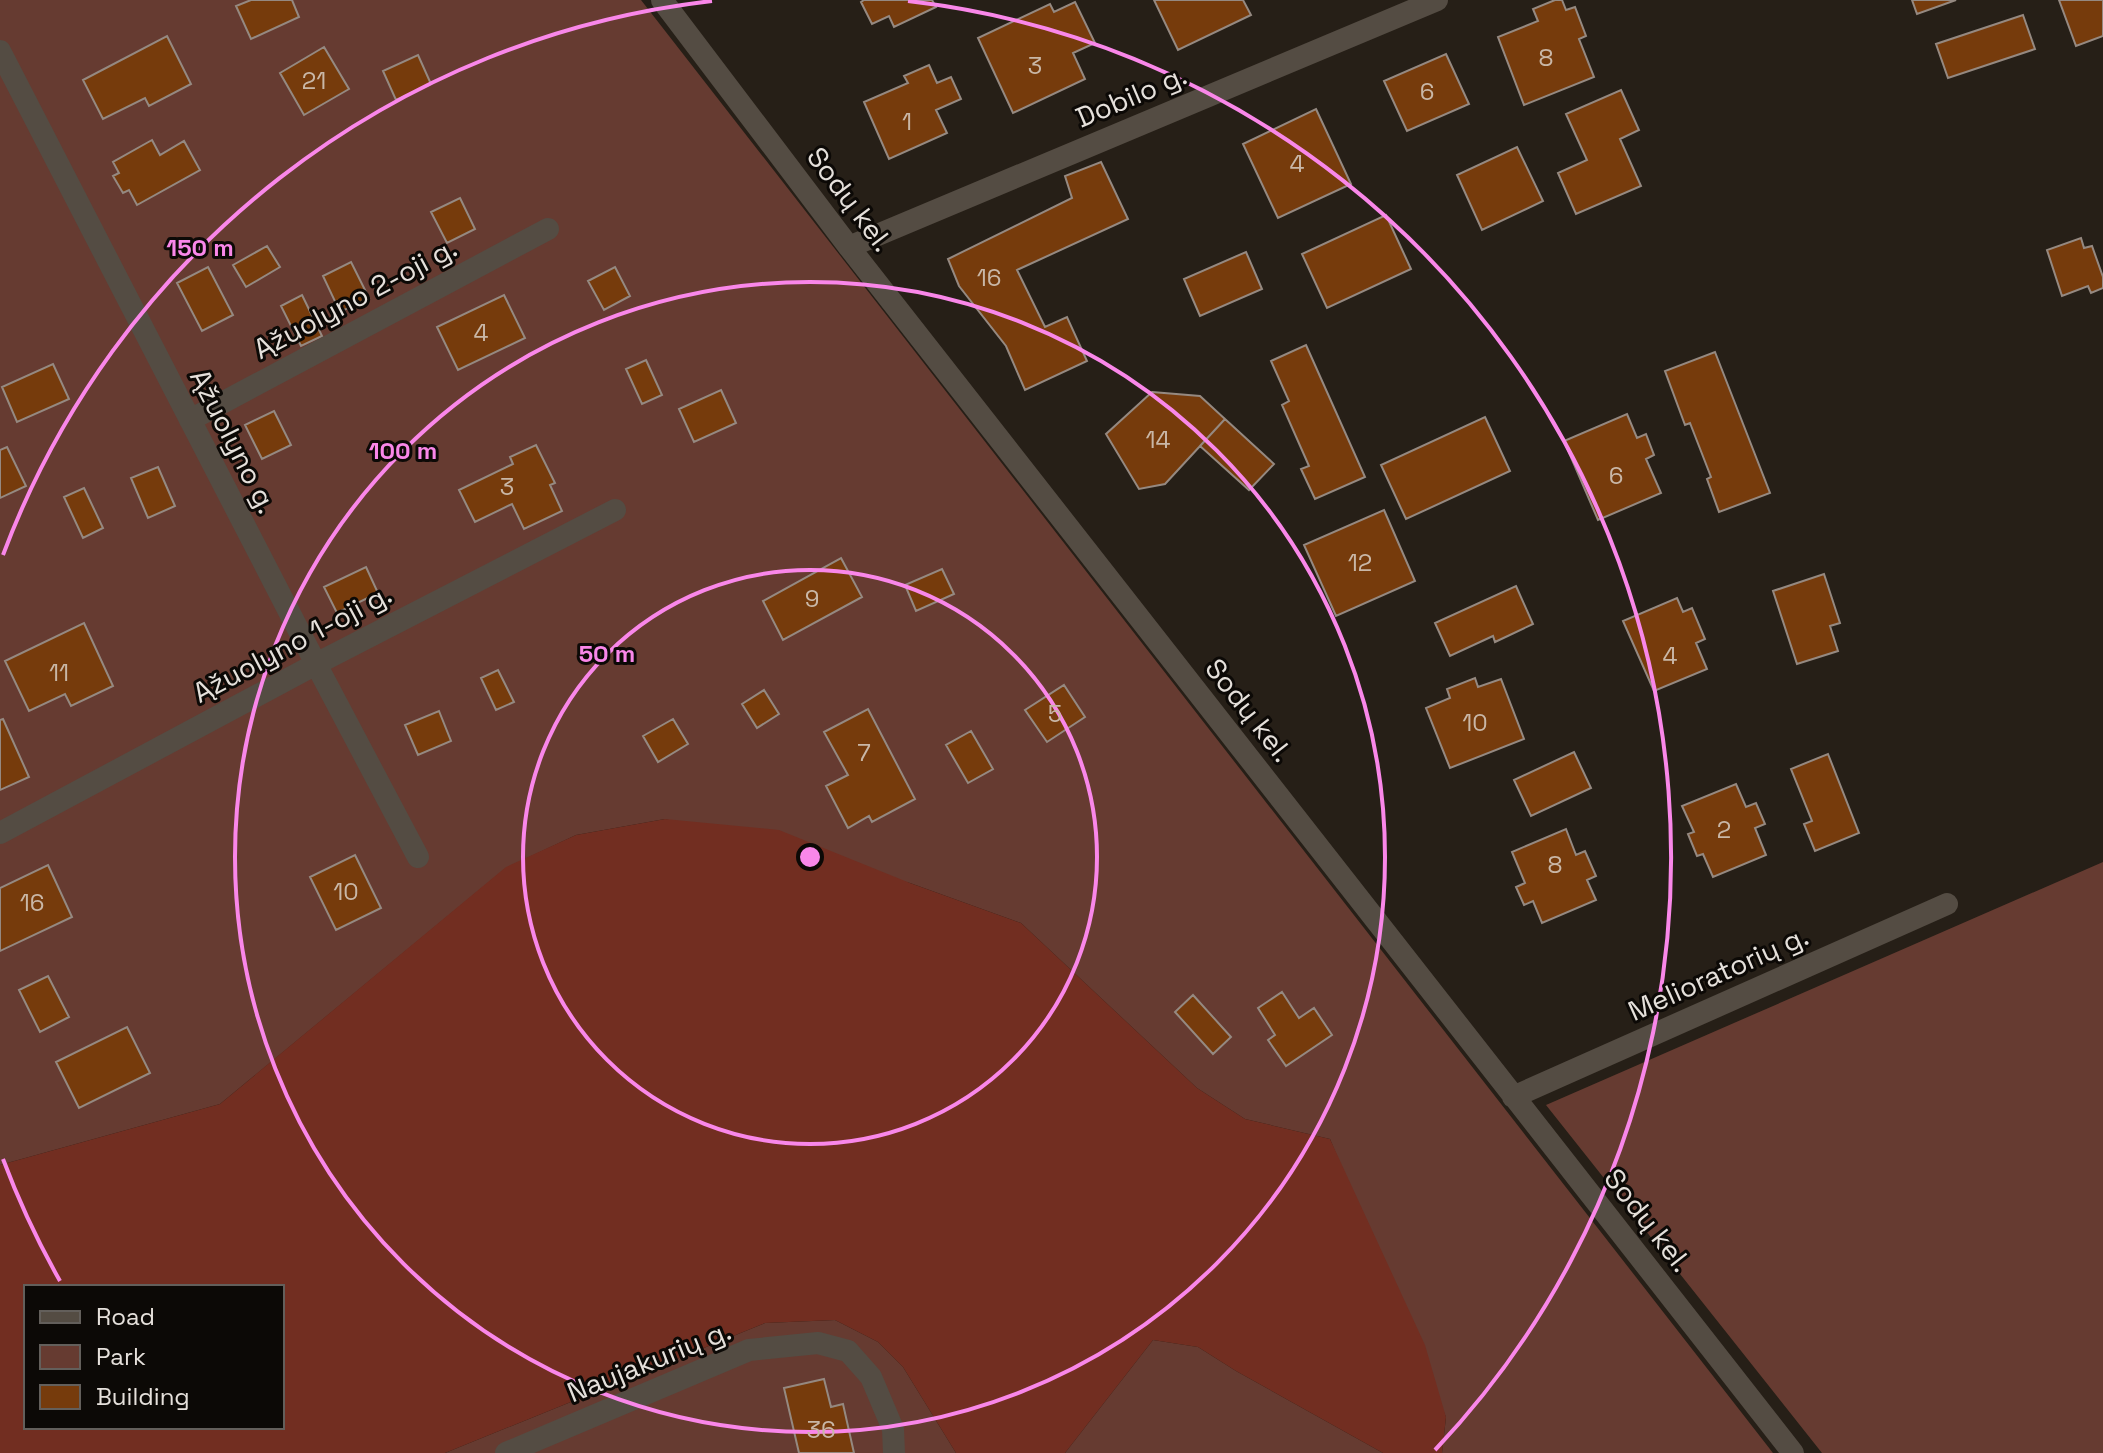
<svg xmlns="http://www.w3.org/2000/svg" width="2103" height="1453" font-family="'Space Grotesk',sans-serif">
  <rect width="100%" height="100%" fill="#261f17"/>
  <!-- green -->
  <path fill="#663b31" d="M0 0H641L1773 1453H1442L1446 1417 1330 1139 1245 1119 1197 1088 1021 923 910 883 665 819 576 835 506 868 220 1104 0 1165Z
    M2103 862V1453H1822L1546 1105Z
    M835 1320 878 1342 903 1367 956 1453H445L765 1323Z
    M1153 1340 1198 1347 1236 1371 1383 1453H1065Z"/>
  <!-- forest -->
  <path fill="#722e21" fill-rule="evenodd" d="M665 819 779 830 910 883 1021 923 1197 1088 1245 1119 1330 1139 1425 1345 1446 1417 1442 1453H1383L1236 1371 1198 1347 1153 1340 1065 1453H956L903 1367 878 1342 835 1320 765 1323 445 1453H0V1165L220 1104 506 867 576 835ZM26 1287H282V1427H26Z"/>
  <!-- building -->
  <path fill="#763b0c" stroke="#958981" stroke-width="2" d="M251 0H292L299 17 251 39 236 6Z
    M864 0H932L936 7 894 27 889 16 872 24 861 2Z
    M1154 0H1243L1251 15 1178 50Z
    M1555 0H1562L1566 10 1575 7 1586 36 1579 39 1594 77 1524 105 1498 37 1538 21 1533 9Z
    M1912 0H1956L1917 14Z
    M2059 0H2103V36L2076 46Z
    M1075 2 1095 43 1073 53 1085 79 1013 113 978 38 1050 4 1054 12Z
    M2023 15 2035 49 1948 78 1936 44Z
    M167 36 191 84 149 106 145 98 103 119 83 80Z
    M324 47 349 89 304 115 280 73Z
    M1446 54 1469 104 1407 131 1384 81Z
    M418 55 431 84 396 100 383 71Z
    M929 65 937 83 951 77 961 99 936 110 947 133 889 159 864 102 908 83 904 76Z
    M1621 90 1639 130 1620 139 1641 186 1576 214 1558 173 1587 160 1566 114Z
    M1316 109 1351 184 1278 218 1243 144Z
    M152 140 160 155 184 141 200 170 137 205 129 190 123 193 113 176 119 173 113 162Z
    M1517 147 1543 201 1482 230 1457 175Z
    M1101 162 1128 219 1017 270 1045 327 1067 317 1087 361 1025 390 1006 346 959 286 948 259 1072 198 1065 176Z
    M460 198 475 229 447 243 431 212Z
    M1386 215 1411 269 1327 308 1302 254Z
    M2081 238 2084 248 2092 246 2103 277V288L2091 293 2088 286 2062 296 2047 250Z
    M267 246 280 267 246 287 233 265Z
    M1246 252 1262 289 1200 316 1184 279Z
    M351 262 369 298 340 312 323 276Z
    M208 267 233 315 202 331 177 283Z
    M615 267 630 296 604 310 588 281Z
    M302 295 322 336 301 346 281 306Z
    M504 295 525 338 458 370 437 327Z
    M1306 345 1365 477 1315 499 1301 469 1309 466 1282 405 1289 401 1271 361Z
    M1715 352 1770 493 1719 512 1707 479 1711 477 1690 423 1685 425 1665 371Z
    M646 360 662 395 642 404 626 369Z
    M53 364 69 399 17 422 2 387Z
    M721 390 736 423 694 442 679 409Z
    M1152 392 1200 396 1225 419 1165 484 1139 489 1106 434Z
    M274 411 291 445 262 459 245 425Z
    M1627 414 1637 438 1646 434 1654 455 1646 459 1661 493 1598 520 1564 441Z
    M1485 417 1510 471 1406 519 1381 465Z
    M1225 419 1274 464 1249 490 1200 446Z
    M536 445 555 483 550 485 562 511 524 529 512 504 475 522 459 490 513 464 510 457Z
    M7 447 26 486 0 498V450Z
    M158 467 175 506 148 518 131 478Z
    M84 488 103 528 83 538 64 497Z
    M1384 510 1415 581 1336 616 1304 545Z
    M841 558 862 597 783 640 763 601Z
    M366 567 378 593 337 613 324 587Z
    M942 569 954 594 916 611 905 585Z
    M1824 574 1840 623 1830 626 1838 651 1797 664 1773 591Z
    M1516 586 1533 624 1495 642 1493 636 1450 656 1435 623Z
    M1677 598 1683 612 1692 608 1705 639 1696 643 1707 669 1654 691 1623 621Z
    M84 623 113 686 71 706 65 694 29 711 5 661Z
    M498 670 514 702 496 710 481 678Z
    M1475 678 1478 687 1501 679 1524 739 1450 768 1426 708 1450 698 1447 689Z
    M1064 685 1085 717 1047 742 1025 710Z
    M764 690 779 714 757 728 742 704Z
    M868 709 915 799 872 822 869 816 848 828 826 786 848 775 824 732Z
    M439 711 451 741 418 755 405 725Z
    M3 719 29 777 0 790V720Z
    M673 719 688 744 658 762 643 736Z
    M971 731 993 769 968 783 946 745Z
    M1574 752 1591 788 1531 816 1514 780Z
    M1828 754 1859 833 1815 851 1804 824 1812 821 1791 769Z
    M1736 784 1746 807 1756 803 1765 824 1755 828 1766 855 1713 877 1703 854 1697 856 1688 834 1694 832 1682 806Z
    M1566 829 1576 855 1585 851 1596 876 1587 880 1596 900 1542 923 1533 901 1524 905 1516 887 1525 883 1512 852Z
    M355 855 381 908 336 930 310 877Z
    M48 865 72 917 0 951V888Z
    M48 976 69 1017 40 1032 19 990Z
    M1282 992 1299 1018 1314 1008 1332 1035 1286 1066 1268 1040 1275 1035 1258 1008Z
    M1193 995 1231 1037 1213 1054 1175 1012Z
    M127 1027 150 1073 79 1108 56 1062Z
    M824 1379 831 1407 843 1404 854 1453H799L784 1388Z"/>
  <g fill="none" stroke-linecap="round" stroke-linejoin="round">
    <!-- minor -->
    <path stroke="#544c43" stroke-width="22" d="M662 0 849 247 1793 1453
      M0 51 316 664 418 857
      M849 247 1437 0
      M190 420 548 229
      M0 833 316 664 615 510
      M1513 1097 1947 904
      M506 1453 749 1350 818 1343 848 1351 871 1377 893 1429 894 1453"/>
  </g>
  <!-- distance rings -->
  <g fill="none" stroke="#f987e9" stroke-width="4">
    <circle cx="810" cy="857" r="287"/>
    <circle cx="810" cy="857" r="575"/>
    <path d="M60 1281A862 862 0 0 1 3 1159M3 555A862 862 0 0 1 712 1M908 1A862 862 0 0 1 1435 1450"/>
  </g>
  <g text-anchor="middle" stroke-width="6" stroke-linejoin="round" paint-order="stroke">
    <!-- number labels -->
    <g font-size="24" fill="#c9b7a7">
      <text x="1546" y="66">8</text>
      <text x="1035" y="74">3</text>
      <text x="314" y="89">21</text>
      <text x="1427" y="100">6</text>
      <text x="907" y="130">1</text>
      <text x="1297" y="172">4</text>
      <text x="989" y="286">16</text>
      <text x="481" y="341">4</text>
      <text x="1158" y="448">14</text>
      <text x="1616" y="484">6</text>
      <text x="507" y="495">3</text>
      <text x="1360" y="571">12</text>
      <text x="812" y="607">9</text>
      <text x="1670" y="664">4</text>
      <text x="59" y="681">11</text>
      <text x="1055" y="722">5</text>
      <text x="1475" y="731">10</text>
      <text x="864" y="761">7</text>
      <text x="1724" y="838">2</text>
      <text x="1555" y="873">8</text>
      <text x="346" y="900">10</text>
      <text x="32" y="911">16</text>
      <text x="821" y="1438">36</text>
    </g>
    <!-- street labels -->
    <g font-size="28" fill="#e5e0db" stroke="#0c0906">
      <text transform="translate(1131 96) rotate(-23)" y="10">Dobilo g.</text>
      <text transform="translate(850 199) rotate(53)" y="10">Sodų kel.</text>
      <text transform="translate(355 298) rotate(-28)" y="10">Ąžuolyno 2-oji g.</text>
      <text transform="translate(234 441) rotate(63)" y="10">Ąžuolyno g.</text>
      <text transform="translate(292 643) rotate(-28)" y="10">Ąžuolyno 1-oji g.</text>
      <text transform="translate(1249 710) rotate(52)" y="10">Sodų kel.</text>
      <text transform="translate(1718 973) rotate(-24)" y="10">Melioratorių g.</text>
      <text transform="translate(1648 1220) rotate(52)" y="10">Sodų kel.</text>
      <text transform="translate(649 1361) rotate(-22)" y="10">Naujakurių g.</text>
    </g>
  </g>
  <circle cx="810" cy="857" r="12" fill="#f987e9" stroke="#0c0906" stroke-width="4"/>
  <g font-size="24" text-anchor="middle" font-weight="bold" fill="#f987e9" stroke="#0c0906" stroke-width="6" stroke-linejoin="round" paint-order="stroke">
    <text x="200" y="256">150 m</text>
    <text x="403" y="459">100 m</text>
    <text x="607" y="662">50 m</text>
  </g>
  <!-- legend -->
  <rect x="24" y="1285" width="260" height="144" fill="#0c0906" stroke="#635f5b" stroke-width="2"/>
  <rect x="40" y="1311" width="40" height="12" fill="#544c43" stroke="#635f5b" stroke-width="2"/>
  <text x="96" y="1325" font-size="24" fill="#e5e0db">Road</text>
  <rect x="40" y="1345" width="40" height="24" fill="#663b31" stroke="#635f5b" stroke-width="2"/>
  <text x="96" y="1365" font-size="24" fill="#e5e0db">Park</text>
  <rect x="40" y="1385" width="40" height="24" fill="#763b0c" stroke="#635f5b" stroke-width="2"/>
  <text x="96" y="1405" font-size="24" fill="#e5e0db">Building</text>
</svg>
